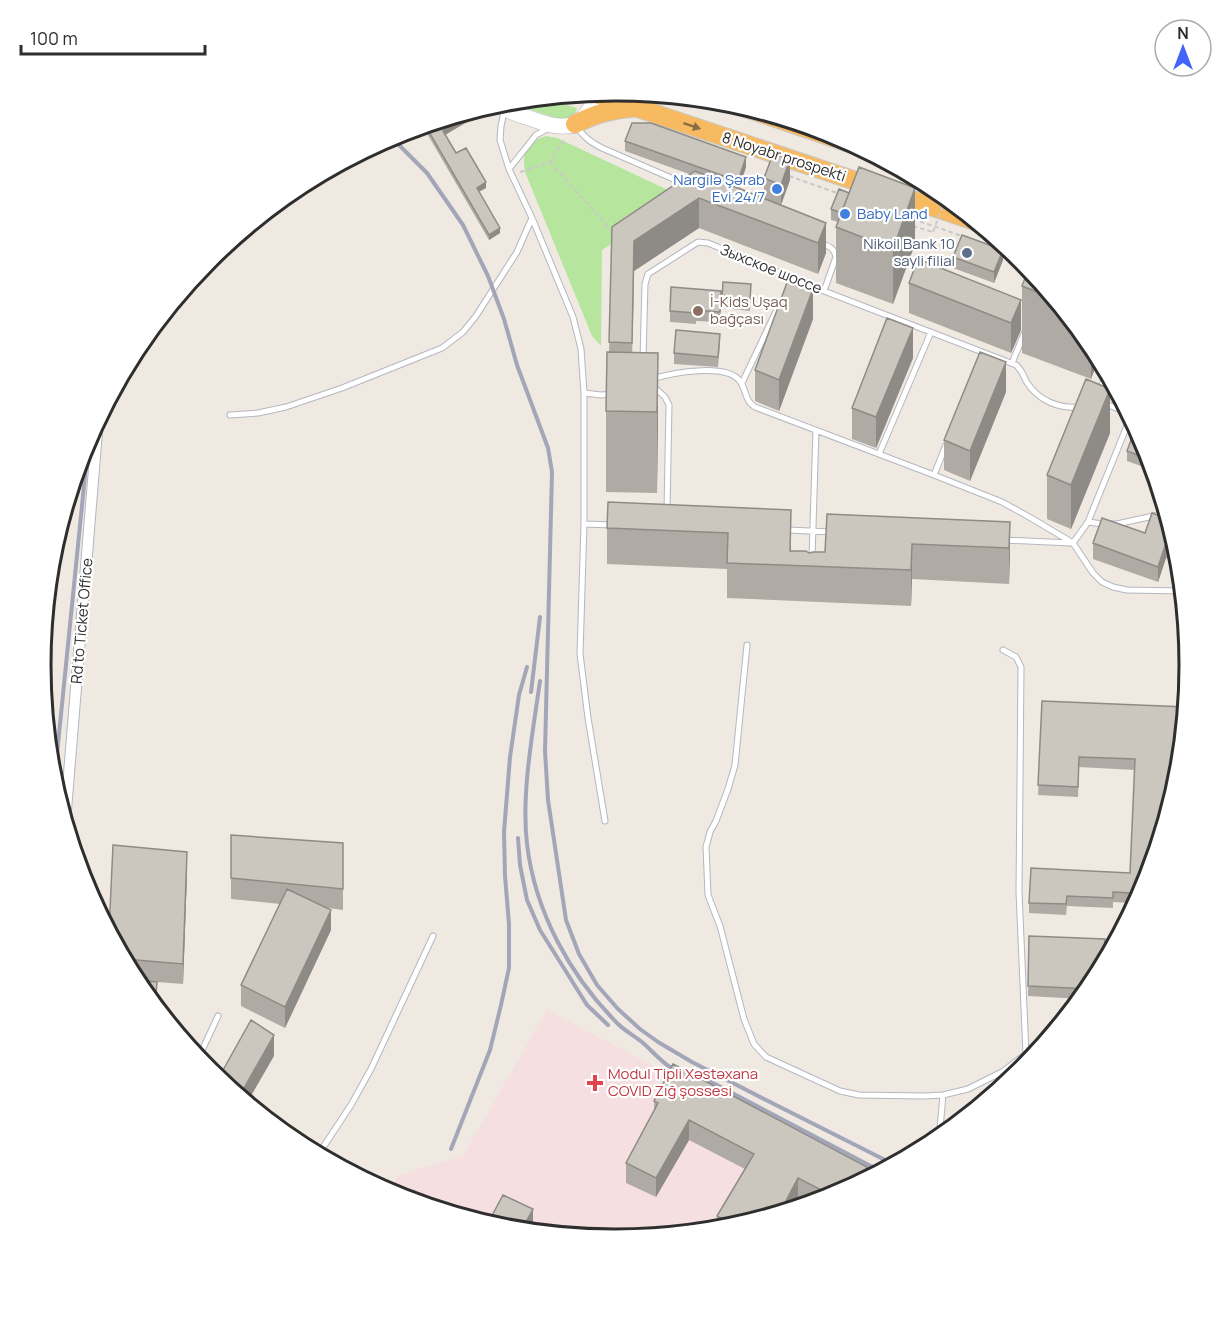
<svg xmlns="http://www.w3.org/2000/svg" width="1231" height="1331" font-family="Manrope,sans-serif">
  <rect width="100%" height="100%" fill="#efe9e1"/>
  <!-- medical -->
  <path fill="#f5dfe0" d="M547 1010 868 1179 835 1197 727 1230 615 1240 503 1229 395 1197 388 1193 399 1175 463 1156Z"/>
  <!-- green -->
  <path fill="#b6e59e" d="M543 98 577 108 573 119 565 121 514 104 510 101Z
    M546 136 557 138 683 197 602 250 601 346 592 336 525 172C522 153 526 142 546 136Z"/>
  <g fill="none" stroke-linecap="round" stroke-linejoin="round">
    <defs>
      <path id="service" d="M504 112 501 126 500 140 509 169 532 218 573 317 581 349 584 393 601 395 613 394
        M578 128C584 138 592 143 602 148L685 184
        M509 169 536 135 549 128
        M820 243C828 246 834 247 836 257L824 291
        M643 358 645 284 648 274 698 242 708 243 824 291 1016 365C1022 370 1023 375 1026 381 1038 401 1059 409 1081 407
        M1012 363 1024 334
        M652 379C672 373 724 363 739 380 747 389 744 401 755 407L934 475 1002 502 1031 518 1073 543 1093 573 1102 582 1113 587 1127 590 1183 591
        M742 383 781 301
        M654 387 665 397 669 405 667 510
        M1100 390 1107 372
        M584 393V524L613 525
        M1103 403 1129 413
        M230 415 258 413 286 407 342 388 442 348 463 332 476 316 517 252 532 218
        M879 454 931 332
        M934 475 946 445
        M1088 522 1102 524H1117L1167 513
        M584 524 580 654 588 718 605 821
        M787 530 832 532
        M1003 540 1071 543
        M1073 543 1088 522 1131 416
        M812 558 816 431
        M747 645 735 765 728 789 716 821 710 832 706 847 708 895 720 926 744 1019 754 1044 766 1057 840 1091 859 1095 924 1096 943 1095 968 1089 1002 1072 1026 1054 1043 1047
        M1003 650 1016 657 1021 667 1019 892 1026 1054
        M198 1059 218 1016
        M939 1140 943 1095
        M318 1155 351 1105 371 1069 433 936"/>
      <path id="minor" d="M65 822 98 420"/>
      <path id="secondary" d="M498 103C507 112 520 115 532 119 567 132 583 130 598 92"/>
      <path id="trunk" d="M593 93 975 221
        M725 101 858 146
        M575 124C595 114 609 110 632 108"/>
    </defs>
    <!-- service casing -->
    <use href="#service" stroke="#b4b7c1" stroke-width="7"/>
    <!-- minor casing -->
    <use href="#minor" stroke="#b4b7c1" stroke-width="12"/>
    <!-- secondary casing -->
    <use href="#secondary" stroke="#b4b7c1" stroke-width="16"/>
    <!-- trunk casing -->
    <use href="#trunk" stroke="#c9c9c9" stroke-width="20"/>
    <!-- path -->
    <path stroke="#c9c9c9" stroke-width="2" stroke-dasharray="4.5 3" stroke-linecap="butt" d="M550 162 612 231
      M520 172 550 162 564 140
      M789 176 840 194
      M913 219 962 236
      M913 226 933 232
      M1001 251 1023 261"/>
    <!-- service -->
    <use href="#service" stroke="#fff" stroke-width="5"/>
    <!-- minor -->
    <use href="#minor" stroke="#fff" stroke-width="10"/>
    <!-- secondary -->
    <use href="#secondary" stroke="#fff" stroke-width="15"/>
    <!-- trunk -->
    <use href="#trunk" stroke="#f8ba60" stroke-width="18"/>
    <!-- rail -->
    <path stroke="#a3a6b8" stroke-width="4" d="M391 137 427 173 463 225 488 276 504 319 517 365 548 448 552 472 545 751 548 800 566 920 579 954 597 985 618 1009 640 1029 658 1042 692 1062 770 1102 895 1165
      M540 681C533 731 521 794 527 844 535 912 570 976 618 1024 625 1031 635 1036 643 1043 651 1050 658 1058 667 1065 673 1069 679 1073 686 1077
      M531 692 540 617
      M54 784 89 436
      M518 838 520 865 527 900 540 930 587 1005 608 1025
      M698 1075 882 1172
      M451 1149 490 1050 501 1005 509 968V924L505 876 504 832 510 757 519 695 527 667
      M853 1166 873 1176"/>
    <!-- path-bridge -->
    <path stroke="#c9c9c9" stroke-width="2" stroke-dasharray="4.5 3" stroke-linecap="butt" d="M933 232 946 197"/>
  </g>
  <!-- wall -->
  <path fill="#afaba4" d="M465 113 467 122 445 135 456 153 486 188 479 191 500 233 489 240 425 130V125Z
    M625 141 746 167 739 188 764 198V178L790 180 781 205 826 223V253L818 274 699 228 634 271 632 352 658 353 657 493 606 492V411L609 352 612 227 689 174 625 151Z
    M831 209 915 244 893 304 836 283V227L838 222 831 220Z
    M953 257 1003 260 994 283 953 268Z
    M1029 268 1094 346 1099 357 1091 379 1022 353V286Z
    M909 283 1021 300V330L1011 353 909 313Z
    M751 294 750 311 722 308V298Z
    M721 301 720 322 696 321V324L670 322V311Z
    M813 319 779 411 755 401V370Z
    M720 344 718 367 674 364V353Z
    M913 358 876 448 852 439V408Z
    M1106 369 1121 397 1110 393V433L1071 529 1047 519V475L1106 387Z
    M1006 392 970 481 944 470V440Z
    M1147 446 1155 471 1127 461V451Z
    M791 510V551L809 553 825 552 1010 522 1009 584 912 579 911 606 727 598V569L607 564V528Z
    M1169 519 1180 554V563L1166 558 1158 582 1093 559V543L1145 533Z
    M1042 701 1186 707 1132 903 1113 902V908L1067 906 1066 915 1029 913V903L1130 873 1135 770 1079 767 1078 797 1038 795Z
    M231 835 343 843V910L328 908 331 930 285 1028 241 1006V985L280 904 231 899Z
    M187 873 183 984 157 982V1008L137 985 109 932Z
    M1029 936 1104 954 1093 985 1082 999 1028 996Z
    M654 1101 867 1180 835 1197 811 1204 798 1198 792 1210 727 1230H717V1216L745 1169 689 1140 656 1197 626 1183V1163L654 1111Z"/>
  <!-- shaded-wall -->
  <path fill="#8e8b86" d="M467 117V122L443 136V131Z
    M746 157V167L738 192V181Z
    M790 159V180L781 205V185Z
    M486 182V188L477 193V188Z
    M915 188V244L893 304V249Z
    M699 198V228L634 271 632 373 634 241Z
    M826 223V253L818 274V243Z
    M500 228V233L489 240V235Z
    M1003 250V260L994 283V272Z
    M813 289V319L779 411V380Z
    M1021 300V330L1011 353V323Z
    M913 328V358L876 448V417Z
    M1091 343 1099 357 1091 379Z
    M658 353V433L657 493V412Z
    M1006 362V392L970 481V451Z
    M1110 389V433L1071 529V485Z
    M791 510V565L790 551Z
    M1010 522V558L1009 584V548Z
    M1166 543V558L1158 582V567Z
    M912 544V579L911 606V570Z
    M187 852V873L183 984V964Z
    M331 910V930L285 1028V1007Z
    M157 982V1008L155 1007Z
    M274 1035V1056L247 1103 239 1097Z
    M689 1120V1140L656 1197V1178Z
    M867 1167V1180L856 1186Z
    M798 1178V1198L792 1210 779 1214Z
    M533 1209V1230L532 1232 521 1231Z"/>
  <!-- building -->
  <path fill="#cbc7bf" stroke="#8e8b86" stroke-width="1.5" d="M465 113 467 117 443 131 456 153 466 148 486 182 477 188 500 228 489 235 425 125Z
    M632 123H651L746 157 738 181 625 141Z
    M773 154 790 159 781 185 764 178Z
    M859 167 915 188 893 249 836 227Z
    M695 171 826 223 818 243 699 198 634 241 632 343 609 342 612 227Z
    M839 189 849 193 841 213 831 209Z
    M962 235 1003 250 994 272 953 257Z
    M918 259 1021 300 1011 323 909 283Z
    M1029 268 1055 299 1022 286Z
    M788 280 813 289 779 380 755 370Z
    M723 282 751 284 750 300 722 298Z
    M671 287 721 291 720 312 696 310V313L670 311Z
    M887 318 913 328 876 417 852 408Z
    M676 330 720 334 718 357 674 353Z
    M607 352 658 353 657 412 606 411Z
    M980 352 1006 362 970 451 944 440Z
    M1086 379 1110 389 1071 485 1047 475Z
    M1136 426 1147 446 1151 460 1127 451Z
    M608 502 791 510 790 551H806L809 553 813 552H825L827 514 1010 522 1009 548 912 544 911 570 727 563 728 533 607 528Z
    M1152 513 1169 519 1177 547 1166 543 1158 567 1093 543 1102 518 1145 533Z
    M1042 701 1186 707 1179 778 1147 886 1131 915 1132 893 1113 892V898L1067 896 1066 904 1029 903 1031 868 1130 873 1135 759 1079 757 1078 787 1038 785Z
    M231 835 343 843V889L231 878Z
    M113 845 187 852 183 964 124 959 109 932Z
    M287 889 331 910 285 1007 241 985Z
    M1029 936 1105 939 1104 954H1110L1093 985 1091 989 1028 986Z
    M135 980 157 982 155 1007 137 985Z
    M251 1020 274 1035 239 1097 218 1079Z
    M673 1064 867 1167 856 1186 835 1197 798 1178 779 1214 737 1226 717 1216 754 1154 689 1120 656 1178 626 1163 658 1103 654 1101Z
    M503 1195 533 1209 521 1231 503 1229 487 1225Z"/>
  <!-- one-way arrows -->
  <defs><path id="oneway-solid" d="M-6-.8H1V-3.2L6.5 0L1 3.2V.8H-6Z" transform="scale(1.5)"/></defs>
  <use fill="#896d44" href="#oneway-solid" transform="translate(692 126) rotate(18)"/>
  <!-- markers -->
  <g fill="#3f7fe0" stroke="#fff" stroke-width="2">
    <circle cx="777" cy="189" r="6"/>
    <circle cx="845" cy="214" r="6"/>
  </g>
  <circle fill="#5c6f8a" stroke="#fff" stroke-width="2" cx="967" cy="253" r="6"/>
  <circle fill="#8d6e63" stroke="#fff" stroke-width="2" cx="698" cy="311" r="6"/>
  <path fill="#e0444e" stroke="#fff" stroke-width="2" d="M592 1074h6v6h6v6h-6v6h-6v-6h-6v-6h6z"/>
  <g text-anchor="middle" stroke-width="4.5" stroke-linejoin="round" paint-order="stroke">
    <!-- street labels -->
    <g font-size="15" fill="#2e2e2e" stroke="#fff">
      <text transform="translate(784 157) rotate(18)" y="5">8 Noyabr prospekti</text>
      <text transform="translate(771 269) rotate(22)" y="5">Зыхское шоссе</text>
      <text transform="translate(82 621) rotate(-85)" y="5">Rd to Ticket Office</text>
    </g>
    <!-- shop labels -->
    <g font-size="15" fill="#366cbe" stroke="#fff" text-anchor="end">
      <text x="765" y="185">Nargilə Şərab<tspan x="765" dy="17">Evi 24/7</tspan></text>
      <text x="857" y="219" text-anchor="start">Baby Land</text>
    </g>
    <!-- service labels -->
    <g font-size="15" fill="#4e5e75" stroke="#fff" text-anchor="end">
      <text x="955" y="249">Nikoil Bank 10<tspan x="955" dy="17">sayli filial</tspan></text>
    </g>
    <!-- education labels -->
    <g font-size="15" fill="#785e54" stroke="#fff" text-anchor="start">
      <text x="710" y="307">İ-Kids Uşaq<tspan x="710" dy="17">bağçası</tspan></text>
    </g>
    <!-- health labels -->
    <g font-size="15" fill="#be3a42" stroke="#fff" text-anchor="start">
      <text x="608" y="1079">Modul Tipli Xəstəxana<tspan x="608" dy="17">COVID Zığ şossesi</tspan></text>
    </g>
  </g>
  <!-- crop -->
  <path d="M0 0H1231V1331H0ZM51 665a564 564 0 1 1 1128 0a564 564 0 1 1-1128 0Z" fill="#fff" fill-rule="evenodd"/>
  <path fill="none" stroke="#2e2e2e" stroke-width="3" d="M51 665a564 564 0 1 1 1128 0a564 564 0 1 1-1128 0Z"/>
  <!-- north arrow -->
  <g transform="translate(1183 48)"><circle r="28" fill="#ffffff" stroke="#ababab" stroke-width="1.5"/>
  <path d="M0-4.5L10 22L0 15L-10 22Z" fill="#4264fb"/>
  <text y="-9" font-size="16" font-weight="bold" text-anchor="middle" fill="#2e2e2e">N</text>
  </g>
  <!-- scale -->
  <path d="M21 45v9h184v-9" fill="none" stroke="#2e2e2e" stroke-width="3"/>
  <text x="30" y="45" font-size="18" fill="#2e2e2e" stroke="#ffffff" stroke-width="4.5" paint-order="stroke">100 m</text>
</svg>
